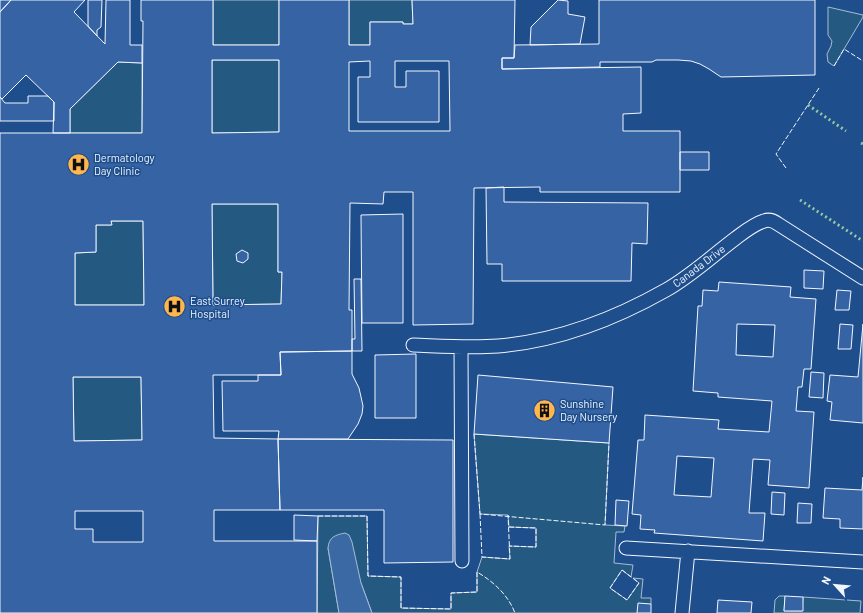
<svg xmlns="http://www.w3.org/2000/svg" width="863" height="613" font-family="Barlow,sans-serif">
  <rect width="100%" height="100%" fill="#1f4e8c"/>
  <!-- green -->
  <path fill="#245a82" stroke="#a8bbd7" d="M213 0H279V45H213Z
    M349 0H412L413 24H403V22H370V45H349Z
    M828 7 863 15V17L834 66 828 62 827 54 831 46 832 41 828 35Z
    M212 60H279V132L212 133Z
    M118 62 142 63V133H70V109Z
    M212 204H278V272H282L281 304 213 305Z
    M111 221H143L144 305H75V253L96 252V225H111Z
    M73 377H141L142 440 74 441Z
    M474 434 609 443 605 525 625 526 624 532H616L614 563 633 565 631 577 622 570 610 588 627 600 639 583 633 578 643 579 641 598H651V604L643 613H372L361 583 328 548 339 613H317L318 516H367L368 576 401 577V608L451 609V593L477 592V572L482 557 510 559 509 546 536 547V528L509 527 508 515 480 514Z
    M779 596H785L784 611H802L803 597 861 601 860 613H774L775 600Z"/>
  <!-- water -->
  <path fill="#3b69a3" stroke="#a8bbd7" d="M345 533 349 535 352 542 361 583 372 613H339L328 548C329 537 335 535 345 533Z"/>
  <!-- building -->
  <path fill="#3563a3" stroke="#f2f6ff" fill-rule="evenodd" d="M0 0H11L0 12Z
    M11 0H85L74 12 105 44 106 0H130V45H142V63L118 62 70 109V133H53L54 102 26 75 2 99 0 97V12Z
    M88 0H102L101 27 97 30V36L88 26Z
    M141 0H213V45H279V0H349V45H370V22H403V24H413L412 0H515L514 58H502V69L641 67V113L623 114V131H680V192H540V187L474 188 473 324 413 325V192H384L383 204 350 203 349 310H352V351L280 352 281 375H213L214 438 278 439 280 510H214V541H317V613H0V133H142L143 21H141ZM212 60H279V132L212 133ZM370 61V77H358V122H439V71H406V87H395V61H449L450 131H349V62ZM212 204H278V272H282L281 304 213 305ZM111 221H143L144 305H75V253L96 252V225H112ZM73 377H141L142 440 74 441ZM75 511H143V542H93V529H75Z
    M558 0 568 1V14L585 17 580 44 530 45 531 27Z
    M599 0H815V75L721 77 709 69 700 64 691 61 678 60H656L652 62H600V67L502 69V58H514L515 45 599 44Z
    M28 96H48L54 102V121H0V97L5 103H28Z
    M680 152H709V170H680Z
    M504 187V202L648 203 647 244 632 243 631 281H502V264H487L486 188Z
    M403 214V323H362L361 215Z
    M242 250 248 253V259L243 263 237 261 236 254Z
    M804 270 824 271 823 289 804 288Z
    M354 279H361L362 351H352V339H355Z
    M719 282 791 287 790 297 816 299 811 369H804L802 387H798L796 411 814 412 809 488 768 485 770 460 753 459 749 513H765L763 541 654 533 655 530 640 529 641 515 632 514 638 440H644L645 415 719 420 718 429 769 432 772 401 718 397V393L693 391 698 306H702L703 290 718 291ZM737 324 775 325 773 357 736 355ZM677 456 714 458 711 497 674 495Z
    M837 290 851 291 849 310H835Z
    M840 324 853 325 851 349H838Z
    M863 324V423L830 420 832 402 827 401 830 375 858 377Z
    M352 351V374L359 388 363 406 362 414 358 424 348 439H278L279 431H223L222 381H258V375H281L280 352Z
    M416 354V418H375V355Z
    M811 372 824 373 823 398 809 397Z
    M478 375 613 387 609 443 474 434Z
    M278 439 453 440V562L384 563V510H280Z
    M863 477V529L840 528V519L823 518 825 488 862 490Z
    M772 492 785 493 784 515 771 514Z
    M616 500 629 501 627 526 615 525Z
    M798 503 812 504 811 523H797Z
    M294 515 318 516 317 541 294 540Z
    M785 596 803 597V611H784Z
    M718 600 752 602 751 613H717Z
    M638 603 651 604V613H637Z"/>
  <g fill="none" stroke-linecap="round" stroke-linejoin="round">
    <defs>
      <path id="lane" d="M413 345C441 346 470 348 498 346 558 341 613 320 666 290 691 276 712 256 736 238 744 232 754 224 764 221 769 219 774 221 778 224L863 278
        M461 347 462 561
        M626 548 863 562
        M682 613 688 551"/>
    </defs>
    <!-- lane casing -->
    <use href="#lane" stroke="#f2f6ff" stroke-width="15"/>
    <!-- lane -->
    <use href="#lane" stroke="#1f4e8c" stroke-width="13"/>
    <!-- hedge -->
    <path stroke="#97c8a6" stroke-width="3" stroke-dasharray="2 3" stroke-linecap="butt" d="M808 105 846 131
      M861 143 863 144
      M800 200 863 241"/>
    <!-- fence -->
    <path stroke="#f2f6ff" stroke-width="1" stroke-dasharray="5 2" stroke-linecap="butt" d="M834 66 844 49 863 61
      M786 168 776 154 819 88
      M474 434 480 514 605 525 609 443
      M480 514 482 557 510 559 508 515
      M318 516H367L368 576 401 577V608L451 609V593L477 592V572C494 582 508 595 515 613
      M509 527 536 528V547L509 546
      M622 570 639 583 627 600 610 588Z"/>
  </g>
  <!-- icons -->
  <defs>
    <symbol id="hospital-disc" viewBox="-11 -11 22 22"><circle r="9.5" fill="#ffb74d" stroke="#1f4e8c"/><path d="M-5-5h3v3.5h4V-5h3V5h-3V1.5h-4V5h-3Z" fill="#111"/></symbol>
    <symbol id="building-disc" viewBox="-11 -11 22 22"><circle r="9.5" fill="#ffb74d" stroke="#1f4e8c"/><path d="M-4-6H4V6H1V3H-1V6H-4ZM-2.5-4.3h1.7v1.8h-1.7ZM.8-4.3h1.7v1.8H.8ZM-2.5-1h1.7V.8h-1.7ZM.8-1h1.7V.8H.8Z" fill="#111"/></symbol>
  </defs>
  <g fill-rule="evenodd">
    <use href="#hospital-disc" x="66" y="152" width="25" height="25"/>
    <use href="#hospital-disc" x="162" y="294" width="25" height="25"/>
    <use href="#building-disc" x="532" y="398" width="25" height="25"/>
  </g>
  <g text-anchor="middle" stroke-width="3" stroke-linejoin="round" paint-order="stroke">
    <!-- poi labels -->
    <g font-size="11" fill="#f2f6ff" stroke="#1f4e8c" text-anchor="start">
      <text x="94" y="162">Dermatology<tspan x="94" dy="13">Day Clinic</tspan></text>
      <text x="190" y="305">East Surrey<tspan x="190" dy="13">Hospital</tspan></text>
      <text x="560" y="408">Sunshine<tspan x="560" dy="13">Day Nursery</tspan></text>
    </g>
    <!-- street labels -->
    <g font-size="11" fill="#f2f6ff" stroke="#1f4e8c">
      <text transform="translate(699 266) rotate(-37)" y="4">Canada Drive</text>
    </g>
  </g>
  <!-- north arrow -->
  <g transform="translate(835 585) rotate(297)" stroke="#1f4e8c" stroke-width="3" paint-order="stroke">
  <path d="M0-3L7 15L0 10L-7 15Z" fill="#f2f6ff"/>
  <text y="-6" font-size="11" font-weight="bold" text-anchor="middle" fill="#f2f6ff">N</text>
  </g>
</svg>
